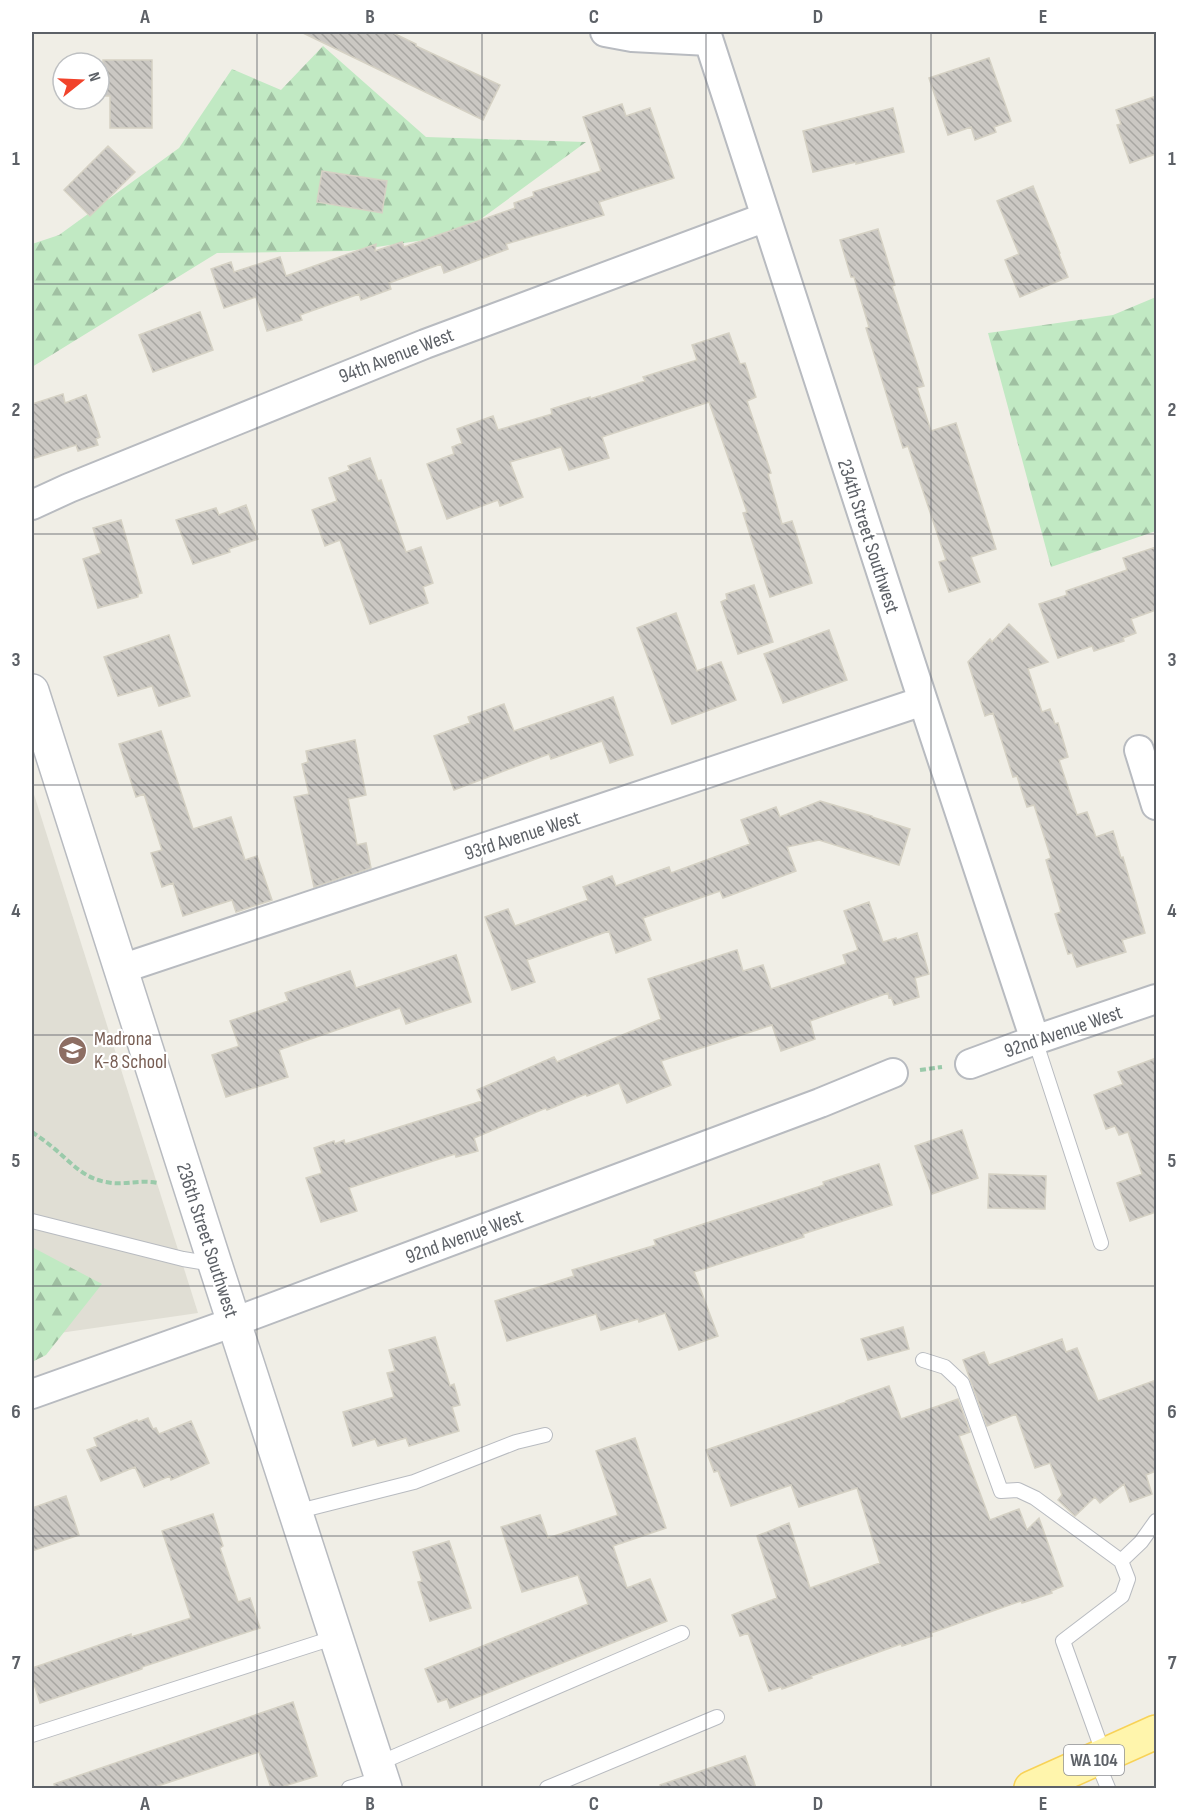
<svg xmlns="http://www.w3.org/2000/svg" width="1188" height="1820" font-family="'Sofia Sans Condensed',sans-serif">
  <defs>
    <pattern id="forest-firs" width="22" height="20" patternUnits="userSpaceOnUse" patternTransform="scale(1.5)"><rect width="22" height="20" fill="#c1e9c3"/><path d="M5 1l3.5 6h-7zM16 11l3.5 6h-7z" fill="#a0c0a2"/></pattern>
    <pattern id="building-back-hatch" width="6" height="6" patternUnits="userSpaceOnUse" patternTransform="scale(1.5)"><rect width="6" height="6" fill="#cbc8c3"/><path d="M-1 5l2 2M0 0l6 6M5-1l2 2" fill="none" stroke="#a8a6a2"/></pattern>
  </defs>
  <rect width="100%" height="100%" fill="#f0eee6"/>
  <!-- education -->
  <path fill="#e0ded4" d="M32 788 198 1313 32 1337Z"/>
  <!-- forest -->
  <path fill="url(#forest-firs)" d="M323 46 426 137 586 142 459 235 349 251 217 253 32 367V244L59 235 179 148 232 69 281 90Z
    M1156 297V531L1051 567 988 333 1113 315Z
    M32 1247 102 1284 46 1355 32 1362Z"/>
  <!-- building -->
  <path fill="url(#building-back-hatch)" stroke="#d5d1c4" stroke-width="1.5" d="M301 32H391L416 44V46L500 85 483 120Z
    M989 58 1011 121 994 127 996 132 975 140 971 127 948 135 929 78Z
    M103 60H152V128H110V96H103Z
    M1156 96V154L1130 163 1117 125 1121 124 1116 110Z
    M622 104 626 116 650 108 674 178 599 202 604 215 506 244 508 249 444 273 441 264 389 283 391 289 361 300 359 294 300 315 302 320 267 331 256 297 224 308 211 269 231 262 234 272 280 257 286 276 376 244 375 251 402 242 404 247 515 208 514 203 534 196 533 192 601 171 583 117Z
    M893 108 904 152 856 164V162L813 172 803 131Z
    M108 146 135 172 90 216 64 190Z
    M322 171 387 181 382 213 317 202Z
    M1033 186 1060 253 1059 254 1068 277 1020 297 1005 260 1019 254 997 201Z
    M878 229 895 285 892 286 924 386 917 388 931 431 956 423 996 549 971 557 980 582 949 592 939 562 946 560 908 446 903 448 866 328 869 327 854 277H851L840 240Z
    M200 312 213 350 153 372 139 335Z
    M729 333 740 364 745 363 756 397 747 401 771 473 768 474 782 524 792 521 812 583 770 597 743 513 747 512 709 402 602 437 609 458 569 470 561 447 510 462 523 497 500 506 498 500 447 519 427 464 454 454 452 447 462 443 457 429 493 416 498 430 552 414 551 409 590 397V399L645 381 643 377 697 360 692 345Z
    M63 394 65 403 86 395 100 437 96 439 98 445 78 451 76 445 32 459V404Z
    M370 458 378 481 381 480 406 552 421 547 433 583 423 587 428 603 370 624 340 540 325 546 312 510 337 501 329 478 350 470 348 466Z
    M246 505 258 539 229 549 230 552 193 564 176 520 216 508 219 515Z
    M121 520 142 593 138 594V597L98 608 83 559 101 553 93 528Z
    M1156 547V610L1131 619 1136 633 1123 638 1124 641 1094 651 1092 646 1058 658 1039 604 1067 595 1066 591 1127 570 1123 558Z
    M754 585 773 642 738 654 721 602 727 599 726 594Z
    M676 613 697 671 721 662 736 700 672 724 637 628Z
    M1009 624 1048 662 1028 669 1042 712 1050 709 1055 724 1058 723 1068 757 1059 760 1077 815 1087 812 1096 837 1113 831 1121 858 1123 857 1145 933 1122 940 1126 952 1077 967 1072 953 1068 954 1055 914 1061 912 1046 860 1051 858 1034 805 1027 807 1017 776 1013 777 993 713 985 716 968 662 990 639 992 642Z
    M829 630 847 680 783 703 764 654Z
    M169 635 190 696 159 706 152 686 118 696 104 657Z
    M613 697 633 755 610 763 602 741 551 759 549 754 454 790 434 736 470 723 468 717 504 704 514 731Z
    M161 731 193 829 231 817 245 860 257 856 272 900 236 912 232 900 183 916 173 883 162 887 151 853 162 850 144 794 136 797 119 744Z
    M355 740 366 795 348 799 357 845 366 843 371 868 314 887 294 797 309 794 302 764 308 762 306 751Z
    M820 801 872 816V817L910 829 899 865 819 840 787 847 796 871 723 898 720 891 643 918 651 940 616 953 609 931 527 960 535 982 512 990 485 917 508 909 515 926 588 900 583 887 612 876 616 886 669 867 671 873 750 844 741 820 776 807 780 817Z
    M869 902 883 942 896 938 897 940 917 933 929 974 915 978 919 997 894 1005 891 997 889 998 888 993 810 1021 815 1039 781 1051 772 1025 661 1061 671 1085 627 1103 619 1083 587 1096 586 1094 547 1110 546 1108 474 1138 478 1151 456 1157 455 1154 349 1188 357 1211 321 1222 306 1178 322 1173 314 1148 334 1141 335 1144 344 1140 345 1144 482 1101 477 1090 554 1057 557 1062 661 1019 648 979 737 950 743 971 763 965 771 989 846 964 843 955 858 950 844 911Z
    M456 955 471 1002 406 1024 400 1008 279 1050 288 1077 226 1097 212 1055 239 1046 230 1021 288 1001 285 993 350 971 356 988Z
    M1156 1058V1212L1130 1221 1117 1183 1142 1174 1128 1132 1119 1135 1115 1126 1106 1129 1094 1095 1123 1084 1118 1072Z
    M962 1130 978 1178 932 1194 915 1146Z
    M879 1164 892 1205 803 1234 804 1237 694 1272 718 1336 679 1350 665 1313 639 1322 638 1319 601 1330 596 1314 507 1341 495 1301 574 1276 572 1270 656 1245 654 1240 824 1185 823 1182Z
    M989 1174 1046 1176 1045 1209 988 1208Z
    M903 1327 909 1349 868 1360 861 1339Z
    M435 1337 450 1386 454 1384 460 1405 452 1407 459 1431 409 1446 406 1438 378 1446 375 1439 353 1446 343 1412 394 1397 387 1373 395 1371 389 1350Z
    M1062 1339 1066 1352 1077 1348 1098 1401 1156 1380V1471L1146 1475 1152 1494 1130 1502 1124 1484 1100 1503 1095 1497 1075 1516 1058 1500 1062 1495 1050 1463 1035 1468 1016 1414 987 1426 963 1360 984 1352 989 1365Z
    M889 1386 901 1419 958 1399 970 1432 959 1436 990 1520 1019 1509 1027 1530 1039 1518 1063 1586 1051 1591 1052 1593 1022 1603 1021 1601 931 1633 932 1636 902 1646 901 1644 857 1660 811 1676 812 1678 782 1689 781 1687 769 1691 748 1633 740 1636 732 1615 777 1598 757 1536 789 1523 810 1588 880 1563 857 1488 799 1507 791 1485 731 1506 718 1471 714 1472 706 1450 846 1402V1401Z
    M148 1418 153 1429 156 1428 159 1434 191 1421 209 1463 171 1480 170 1476 144 1487 135 1467 101 1481 87 1450 97 1446 94 1438 137 1420 138 1422Z
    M635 1438 666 1528 613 1546 627 1588 650 1579 667 1621 450 1708 447 1699 438 1702 425 1669 588 1604 578 1575 522 1592 501 1527 540 1515 548 1538 618 1515 596 1451Z
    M66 1496 79 1535 32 1551V1508Z
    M213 1514 223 1546 220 1548 238 1602 250 1598 260 1628 142 1667V1669L40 1703 32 1678V1668L131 1634V1637L191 1618 162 1531Z
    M449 1541 471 1608 430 1621 418 1582 422 1581 413 1552Z
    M293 1702 317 1776 278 1788H271L259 1752 152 1788H55L54 1784Z
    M745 1756 756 1788H661L660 1785Z"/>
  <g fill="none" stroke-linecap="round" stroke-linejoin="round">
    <defs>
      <path id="service" d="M1035 1040 1101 1243
        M32 1221 183 1259 213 1264
        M923 1360 945 1367 962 1383 1001 1491 1018 1490 1035 1498 1121 1561 1128 1579 1122 1596 1063 1641 1104 1755
        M295 1512 414 1482 516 1442 545 1435
        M1121 1561 1141 1542 1156 1521
        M32 1735 336 1637
        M1096 1759 1108 1788
        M377 1764 682 1633
        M349 1788 382 1778
        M547 1788 717 1717"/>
      <path id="minor" d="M605 32 632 37 709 41
        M706 32 923 701 1035 1040
        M32 505 69 488 425 344 766 217
        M1139 750 1156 805
        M121 969 923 701
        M970 1064 1035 1040 1156 999
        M32 1394 234 1322 820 1103 893 1073"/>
      <path id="tertiary" d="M32 691 215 1264 385 1788"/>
      <path id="primary" d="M1031 1788 1156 1732"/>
    </defs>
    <!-- service casing -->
    <use href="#service" stroke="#b8bbc0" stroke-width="16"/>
    <!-- minor casing -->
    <use href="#minor" stroke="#b8bbc0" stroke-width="32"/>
    <!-- tertiary casing -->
    <use href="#tertiary" stroke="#b8bbc0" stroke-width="36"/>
    <!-- primary casing -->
    <use href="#primary" stroke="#f8d257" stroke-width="36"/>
    <!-- path -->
    <path stroke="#9acaaa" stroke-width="4" stroke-dasharray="6 3" stroke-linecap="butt" d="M920 1070 942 1067
      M32 1132C38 1136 45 1141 51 1146 69 1160 82 1178 106 1182 124 1186 139 1179 158 1183"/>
    <!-- service -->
    <use href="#service" stroke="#fff" stroke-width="14"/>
    <!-- minor -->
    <use href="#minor" stroke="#fff" stroke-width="28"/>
    <!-- tertiary -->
    <use href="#tertiary" stroke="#fff" stroke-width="33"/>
    <!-- primary -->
    <use href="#primary" stroke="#fff5ac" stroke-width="33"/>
  </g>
  <!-- grid -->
  <path fill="none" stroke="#5d6167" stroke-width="1.5" stroke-opacity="0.55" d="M257 32V1788M482 32V1788M706 32V1788M931 32V1788M32 284H1156M32 534H1156M32 785H1156M32 1035H1156M32 1286H1156M32 1536H1156"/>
  <!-- icons -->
  <defs>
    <symbol id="school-disc" viewBox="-11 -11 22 22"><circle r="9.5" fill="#8d6e63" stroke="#fff"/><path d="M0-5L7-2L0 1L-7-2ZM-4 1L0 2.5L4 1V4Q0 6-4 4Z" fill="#fff"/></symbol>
  </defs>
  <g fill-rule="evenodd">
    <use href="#school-disc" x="56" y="1034" width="33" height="33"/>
  </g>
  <g text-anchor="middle" stroke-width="4.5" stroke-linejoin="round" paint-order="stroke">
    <!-- shield labels -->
    <rect fill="#fff" stroke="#8e9095" stroke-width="1.5" x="1064" y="1745" width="60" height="30" rx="4.5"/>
    <g font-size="18" font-weight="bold" fill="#5d6167">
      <text x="1094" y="1766">WA 104</text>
    </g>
    <!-- street labels -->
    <g font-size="20" fill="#5d6167" stroke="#fff">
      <text transform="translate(396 355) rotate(-21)" y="7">94th Avenue West</text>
      <text transform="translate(869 536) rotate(72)" y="7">234th Street Southwest</text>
      <text transform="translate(522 835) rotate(-18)" y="7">93rd Avenue West</text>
      <text transform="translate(1063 1031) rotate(-19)" y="7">92nd Avenue West</text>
      <text transform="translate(464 1236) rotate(-20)" y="7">92nd Avenue West</text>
      <text transform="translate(208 1240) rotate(72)" y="7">236th Street Southwest</text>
    </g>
    <!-- education labels -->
    <g font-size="20" fill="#785e54" stroke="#fff" text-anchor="start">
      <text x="94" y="1045">Madrona<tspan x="94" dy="23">K-8 School</tspan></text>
    </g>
  </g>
  <!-- border -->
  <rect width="1188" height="1820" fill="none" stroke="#ffffff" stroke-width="66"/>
  <!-- north arrow -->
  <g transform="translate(81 81) rotate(72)"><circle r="28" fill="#ffffff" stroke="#bec0c2" stroke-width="1.5"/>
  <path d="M0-4.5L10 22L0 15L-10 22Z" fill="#f1432b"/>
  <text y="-9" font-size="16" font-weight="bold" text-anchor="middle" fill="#5d6167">N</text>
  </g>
  <rect x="33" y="33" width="1122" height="1754" fill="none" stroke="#5d6167" stroke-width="2"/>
  <g font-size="20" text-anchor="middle" font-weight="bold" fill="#5d6167">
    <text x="145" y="23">A</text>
    <text x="370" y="23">B</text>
    <text x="594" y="23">C</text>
    <text x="818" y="23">D</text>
    <text x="1043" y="23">E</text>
    <text x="16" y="165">1</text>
    <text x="1172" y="165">1</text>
    <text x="16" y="416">2</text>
    <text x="1172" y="416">2</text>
    <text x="16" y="666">3</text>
    <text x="1172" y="666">3</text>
    <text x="16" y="917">4</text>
    <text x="1172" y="917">4</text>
    <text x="16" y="1167">5</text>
    <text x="1172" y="1167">5</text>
    <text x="16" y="1418">6</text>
    <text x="1172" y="1418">6</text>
    <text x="16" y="1669">7</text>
    <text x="1172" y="1669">7</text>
    <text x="145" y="1810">A</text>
    <text x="370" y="1810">B</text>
    <text x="594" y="1810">C</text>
    <text x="818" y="1810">D</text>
    <text x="1043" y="1810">E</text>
  </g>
</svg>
